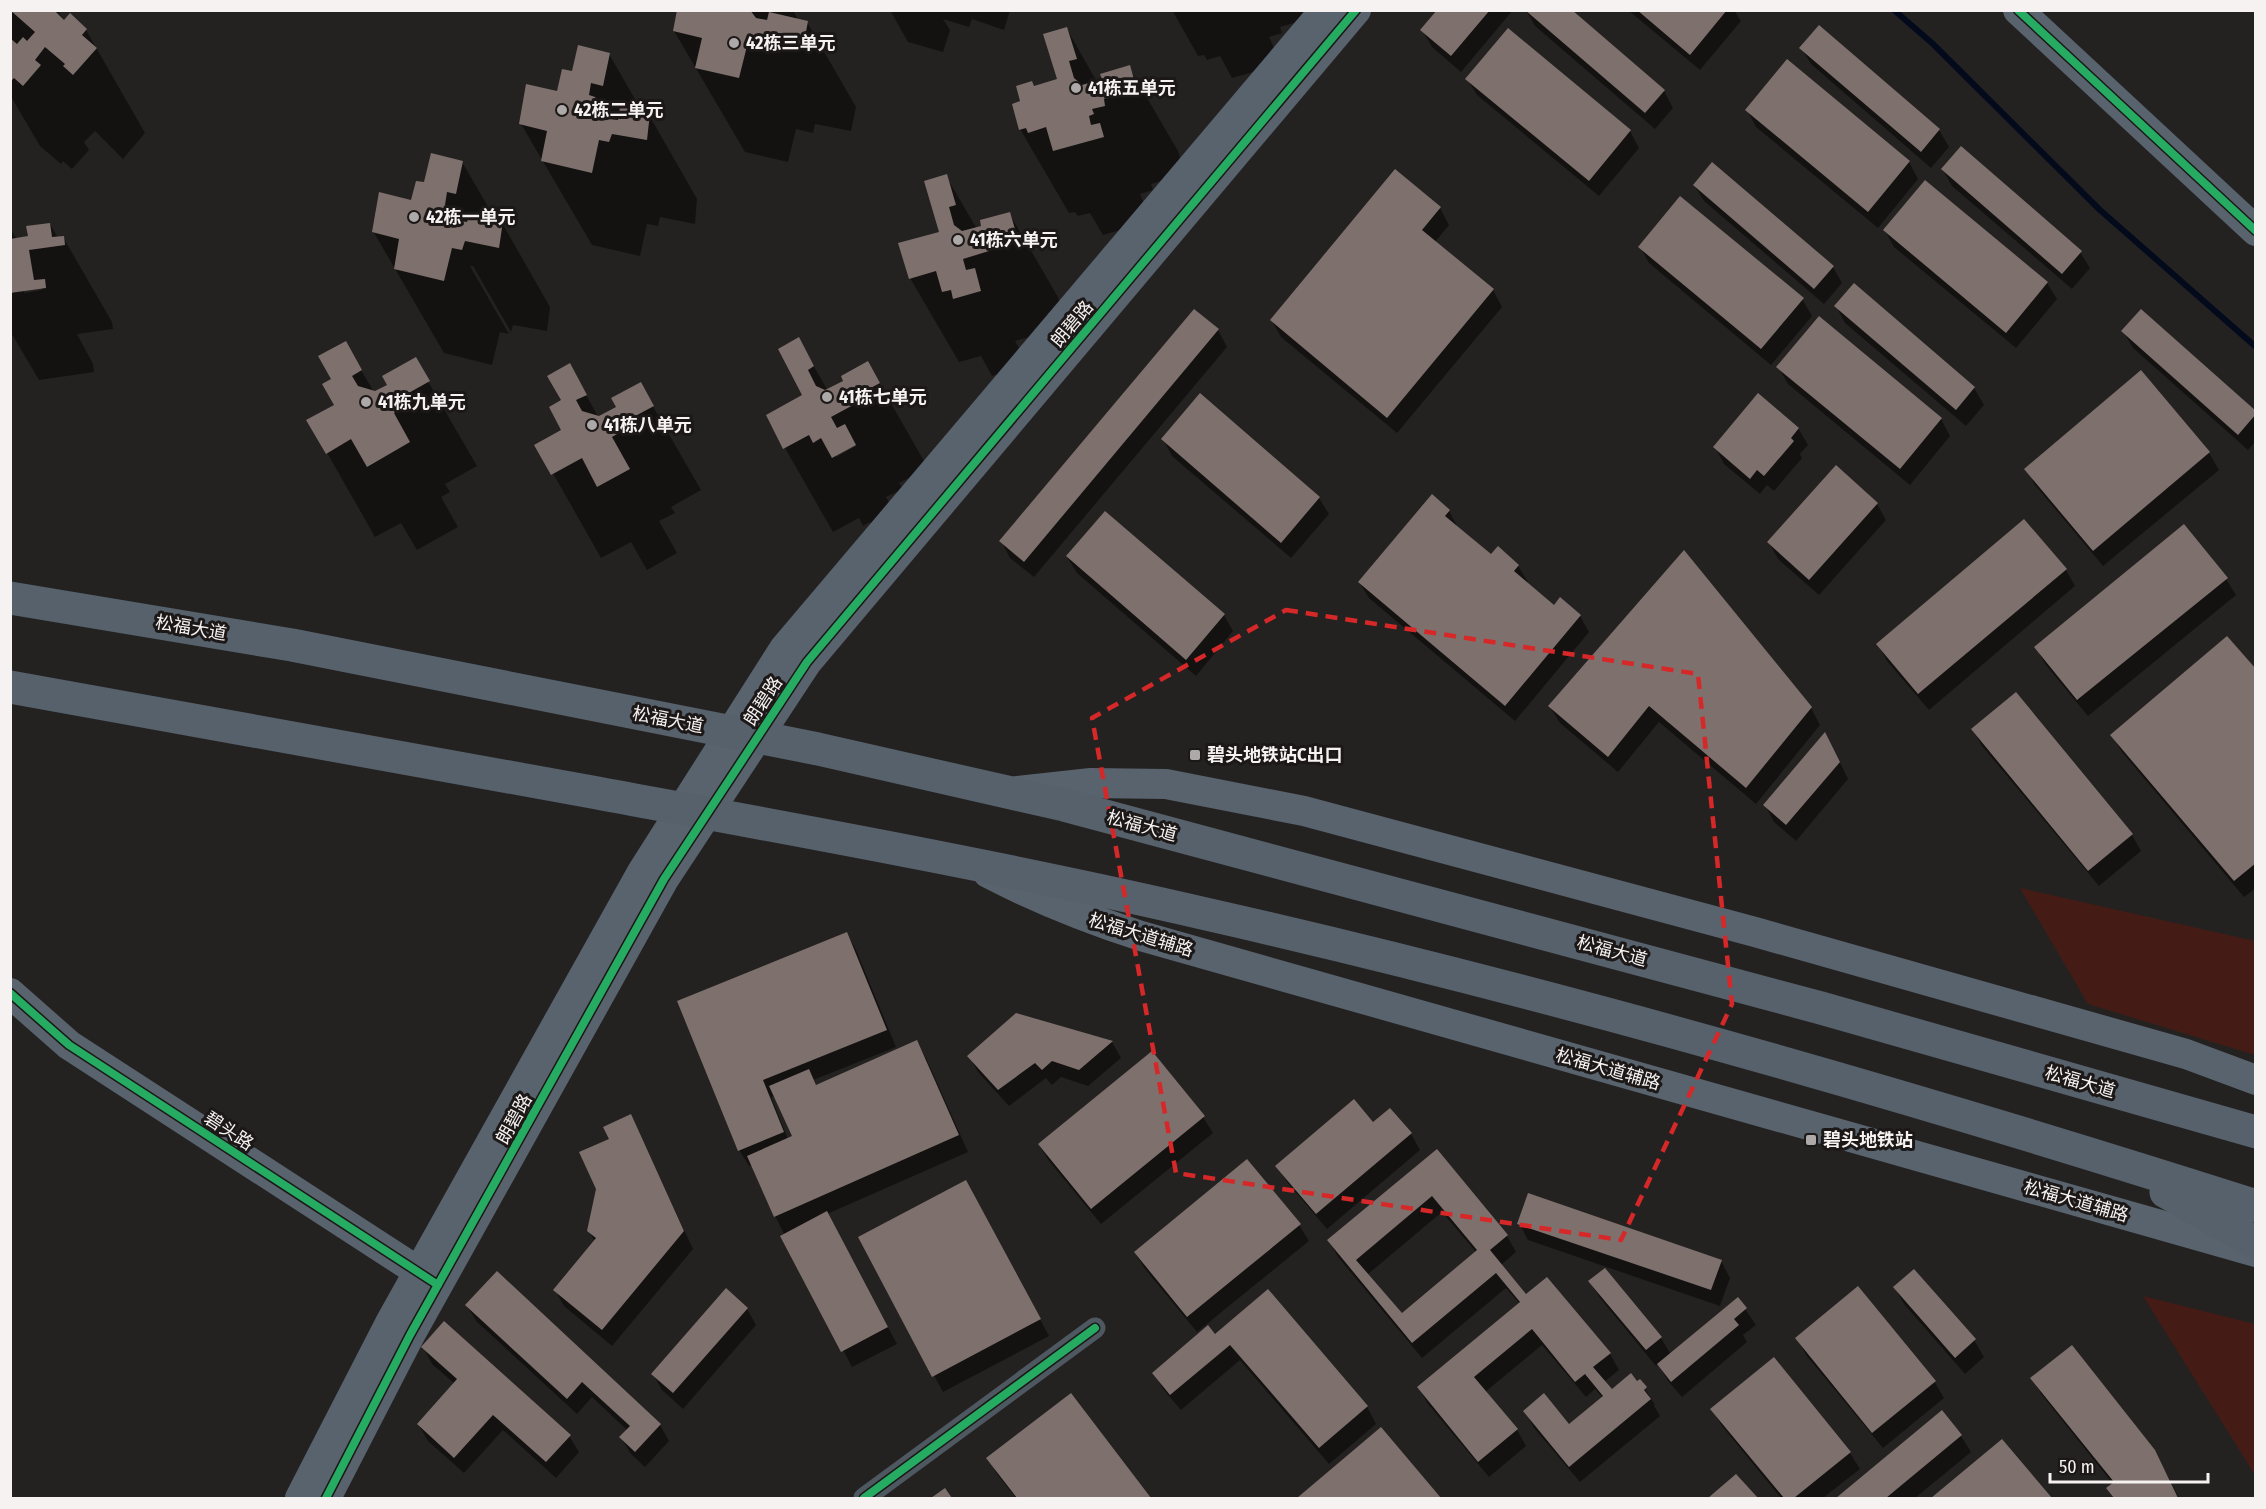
<svg xmlns="http://www.w3.org/2000/svg" width="2266" height="1509" font-family="'Fira Sans Condensed','Noto Sans SC',sans-serif">
  <rect width="100%" height="100%" fill="#242221"/>
  <!-- green -->
  <path fill="#451c15" d="M2020 888 2255 941V1055L2088 1004Z
    M2143 1296 2255 1324V1475Z"/>
  <!-- shadow -->
  <path fill="#0007" fill-rule="evenodd" d="M10 10H58L64 22 86 30 145 133 123 159 95 131 84 142 89 150 72 169 63 161 61 164 40 146 10 95Z
    M679 10H793L798 20 807 22 856 107 851 131 815 124 813 133 796 129 788 162 745 152 674 31Z
    M890 10H1010L1004 30 972 19 969 27 943 19 950 30 943 52 908 42Z
    M1172 10H1312L1314 17 1280 27 1282 33 1269 37 1281 64 1232 78 1220 56 1207 60 1204 55 1198 56Z
    M1439 10H1513L1461 72 1432 47 1422 30Z
    M1526 10 1664 91 1673 108 1655 129 1535 26Z
    M1628 10H1734L1741 21 1700 70Z
    M1819 27 1939 130 1949 147 1931 168 1811 64 1801 48Z
    M1067 29 1097 82 1129 67 1178 151 1185 174 1151 184 1153 190 1140 194 1151 221 1103 235 1090 213 1078 216 1075 212 1069 213 1020 129 1022 102 1034 87 1059 80Z
    M609 54 643 113 649 115 697 199 695 224 660 217 658 226 647 224 640 256 592 245 521 124 559 93 574 73Z
    M1467 79 1630 131 1639 148 1599 196 1477 95Z
    M1747 110 1909 162 1918 179 1878 228 1756 127Z
    M462 162 497 222 502 223 550 307 547 331 513 325 511 332 473 266H470L509 334 500 332 492 365 444 353 373 231 412 202 425 184Z
    M1943 170 2080 252 2090 268 2072 289 1952 186Z
    M946 176 977 229 1009 213 1058 297 1065 321 1034 329 1036 335 1015 341 1022 353 998 374 992 376 981 356 959 362 910 278 941 233Z
    M1694 185 1833 267 1842 283 1824 304 1704 201Z
    M1440 208 1449 225 1435 242 1493 290 1502 307 1397 433 1281 337 1272 321Z
    M50 224 58 238 63 237 112 322 113 329 77 334 93 364 94 372 39 380 10 331V229L17 239 29 238ZM41 287 42 290 24 293V290Z
    M1885 231 2047 283 2057 299 2016 348 1894 247Z
    M1640 247 1802 299 1812 316 1771 365 1649 263Z
    M1854 285 1974 388 1984 405 1966 426 1845 323 1836 306Z
    M1194 311 1218 330 1227 347 1034 577 1010 558 1001 541Z
    M2123 331 2256 413V441L2248 450 2133 348Z
    M798 339 828 391 845 381 868 363 928 468 899 483 903 489 886 497 904 529 881 541 870 522 863 526 859 518 833 532 785 448 804 396ZM855 444 856 446 836 457V454Z
    M345 343 374 392 389 385 415 359 477 466 445 484 450 492 441 497 458 527 417 550 401 523 375 537 309 421 336 405 333 380Z
    M569 365 599 418 618 408 640 384 701 490 671 507 675 513 659 521 677 553 647 570 631 542 601 558 537 445 563 431V401Z
    M1778 367 1941 419 1950 436 1910 485 1788 384Z
    M2141 372 2209 453 2219 470 2103 566 2035 485 2026 469Z
    M1798 428 1808 445 1800 454 1802 458 1774 491 1767 485 1760 494 1724 464 1715 447Z
    M1163 439 1319 498 1329 514 1291 558 1172 456Z
    M1877 504 1886 520 1819 595 1778 559 1769 543Z
    M1449 511 1458 528 1491 556 1518 566 1528 582 1526 584 1554 607 1580 616 1589 632 1515 721 1369 598 1359 582Z
    M1684 552 1811 708 1820 725 1756 804 1659 722 1618 772 1560 723 1550 707Z
    M1067 557 1224 615 1233 631 1196 676 1077 573Z
    M2066 570 2075 586 1929 710 1887 661 1878 644Z
    M2226 579 2236 595 2088 716 2045 664 2036 647Z
    M2256 671V888L2244 897 2122 752 2112 736Z
    M1973 730 2132 835 2141 851 2099 886 1982 746Z
    M1834 750 1848 779 1796 841 1774 822 1765 805Z
    M847 934 856 950 896 1047 813 1080 817 1086 916 1042 926 1058 968 1152 827 1214 897 1344 852 1367 775 1216 752 1165 749 1166 739 1150 679 1002ZM775 1096 794 1137 788 1139 771 1097Z
    M1016 1015 1112 1042 1121 1058 1088 1086 1061 1077 1052 1085 1046 1078 1009 1106 978 1072 969 1056Z
    M631 1116 693 1249 612 1346 564 1306 555 1290 595 1242 589 1231 611 1140Z
    M1203 1117 1213 1133 1101 1224 1049 1161 1039 1145Z
    M1373 1124 1411 1134 1420 1150 1327 1229 1287 1182 1277 1166Z
    M1437 1151 1507 1236 1516 1252 1501 1265 1526 1296 1610 1354 1619 1370 1604 1382 1612 1391 1640 1381 1655 1405 1654 1406 1660 1416 1580 1482 1534 1428 1525 1411 1569 1426 1603 1398 1595 1389 1586 1397 1542 1345 1485 1392 1517 1430 1526 1446 1489 1477 1428 1404 1419 1388 1520 1304 1506 1288 1422 1358 1338 1257 1329 1241ZM1442 1212 1476 1252 1402 1315 1367 1275Z
    M975 1198 1049 1336 943 1392 860 1238Z
    M1519 1223 1721 1261 1730 1278 1720 1306 1528 1240Z
    M1299 1225 1309 1241 1197 1332 1145 1269 1135 1253Z
    M1590 1282 1661 1338 1671 1355 1738 1299 1756 1325 1743 1335 1747 1342 1682 1397 1668 1381 1658 1364 1656 1366 1600 1298Z
    M1895 1288 1974 1340 1984 1357 1965 1374 1904 1304Z
    M1268 1292 1367 1407 1376 1424 1329 1464 1240 1360 1181 1410 1163 1389 1154 1373 1215 1336Z
    M467 1306 660 1425 669 1441 645 1467 631 1454 621 1438 628 1431 592 1397 577 1414 477 1322Z
    M747 1309 756 1325 683 1409 662 1390 653 1374Z
    M1797 1338 1934 1381 1944 1398 1883 1448 1806 1355Z
    M423 1347 569 1436 579 1452 556 1478 503 1430 464 1473 428 1441 418 1424 455 1384 432 1364Z
    M2032 1379 2154 1450 2179 1498H2114L2108 1489 2113 1484 2042 1395Z
    M1071 1395 1149 1498H1016L997 1474 988 1458Z
    M1712 1409 1850 1453 1860 1469 1823 1498H1781L1722 1426Z
    M1942 1413 1961 1436 1971 1452 1915 1498H1839Z
    M1381 1430 1439 1498H1299Z
    M2001 1441 2050 1498H1933Z
    M1736 1476 1756 1498H1710Z"/>
  <g fill="none" stroke-linecap="round" stroke-linejoin="round">
    <!-- stream -->
    <path stroke="#030a1b" stroke-width="6" d="M1894 10 1933 44 2100 210 2256 347"/>
  </g>
  <!-- building -->
  <path fill="#7e716d" fill-rule="evenodd" d="M10 10H54L64 20 70 13 87 29 82 35 97 48 73 75 63 66 65 64 45 47 35 60 41 65 23 86 14 78 10 82V38L17 44 23 37 27 41 35 32Z
    M677 10H750L756 18 767 20 769 12 808 21 803 48 767 41 765 49 747 46 739 78 695 68 702 38 673 31Z
    M1437 10H1490L1451 56 1420 30Z
    M1525 10H1572L1665 90 1645 113Z
    M1637 10H1727L1690 55Z
    M1819 25 1940 129 1921 152 1799 48Z
    M1067 27 1077 59 1069 61 1074 78 1082 85 1102 79 1100 74 1130 65 1137 90 1104 99 1105 106 1092 109 1094 114 1089 116 1091 125 1100 123 1104 137 1053 151 1046 127 1028 133 1026 128 1019 130 1012 104 1020 101 1016 86 1032 81 1034 86 1057 79 1043 34Z
    M1508 28 1631 130 1589 181 1465 79Z
    M578 45 610 53 603 86 591 83 589 95 595 97 608 119 618 120 620 107 650 113 647 140 612 134 609 142 599 140 592 173 541 161 547 131 519 124 526 84 557 91 562 69 572 71Z
    M1787 59 1910 161 1868 212 1745 110Z
    M1961 146 2082 251 2062 274 1941 169Z
    M431 153 463 161 456 194 447 192 445 205 456 220 467 222 469 213 503 221 499 248 465 241 462 250 452 248 444 281 394 269 399 239 372 232 379 192 411 200 416 181 424 182Z
    M1712 162 1834 266 1814 289 1693 185Z
    M1395 169 1441 207 1422 230 1494 289 1387 418 1270 320Z
    M947 174 956 205 949 207 954 225 962 231 981 226 980 220 1010 212 1017 236 987 245 989 251 963 259 966 270 975 268 981 291 953 299 951 290 942 292 936 271 909 279 898 243 939 232 924 181Z
    M1925 180 2048 282 2006 333 1883 230Z
    M1680 196 1804 298 1761 349 1638 247Z
    M50 223 52 237 64 236 65 245 29 250 34 280 45 279 46 288 10 293V239L28 236 26 226Z
    M1854 283 1975 387 1956 410 1834 306Z
    M1194 309 1219 329 1024 562 999 541Z
    M2141 309 2256 411V414L2238 435 2121 331Z
    M1819 316 1942 418 1900 469 1776 367Z
    M799 337 814 366 808 370 816 386 825 390 843 381 841 376 868 361 880 383 852 398 855 404 831 417 837 428 845 424 856 445 832 458 821 438 813 443 809 435 783 449 766 415 802 395 778 349Z
    M346 341 362 370 352 376 358 386 375 391 387 385 382 376 416 357 430 381 398 399 403 407 394 413 410 442 367 467 351 439 326 454 306 420 334 405 322 384 331 379 318 356Z
    M570 363 587 395 576 400 582 411 599 416 616 407 611 398 641 382 654 406 624 422 627 428 612 437 630 469 597 487 582 458 551 475 534 445 561 430 549 407 561 400 547 376Z
    M2141 370 2210 452 2093 551 2024 469Z
    M1200 393 1320 497 1281 543 1161 439Z
    M1758 393 1799 428 1791 438 1794 441 1764 476 1757 470 1750 479 1713 447Z
    M1836 465 1878 503 1809 580 1767 542Z
    M1432 494 1450 510 1445 516 1491 554 1498 546 1519 565 1514 571 1554 605 1560 597 1581 615 1505 706 1358 582Z
    M1105 511 1225 614 1186 660 1066 556Z
    M2024 519 2067 569 1918 694 1876 644Z
    M2184 524 2228 578 2077 700 2034 647Z
    M1684 550 1812 707 1746 788 1649 706 1608 757 1548 706Z
    M2227 636 2256 669V863L2234 881 2110 735Z
    M2016 692 2133 834 2088 871 1971 729Z
    M1825 732 1840 762 1786 825 1763 805Z
    M847 932 887 1030 763 1080 784 1132 738 1151 677 1001Z
    M1016 1013 1113 1041 1079 1070 1052 1061 1042 1070 1035 1063 998 1090 967 1056Z
    M917 1040 959 1135 774 1217 747 1156 792 1136 769 1086 809 1069 816 1085Z
    M1152 1051 1205 1116 1091 1209 1038 1144Z
    M1354 1099 1373 1122 1390 1108 1412 1133 1316 1214 1275 1166Z
    M631 1114 684 1231 602 1330 553 1290 596 1238 587 1231 596 1189 579 1152 609 1139 603 1127Z
    M1437 1149 1508 1235 1490 1250 1526 1294 1547 1277 1611 1353 1593 1367 1612 1389 1631 1373 1637 1381 1640 1379 1647 1387 1644 1390 1651 1399 1569 1467 1523 1411 1544 1393 1569 1424 1603 1396 1585 1374 1575 1382 1532 1329 1474 1377 1518 1429 1478 1462 1417 1387 1520 1302 1496 1273 1412 1343 1327 1240ZM1432 1196 1477 1250 1402 1313 1356 1260Z
    M1247 1159 1301 1224 1187 1317 1134 1252Z
    M966 1180 1041 1319 932 1377 858 1237Z
    M1528 1193 1722 1260 1711 1290 1517 1224Z
    M827 1211 888 1327 841 1352 780 1236Z
    M1605 1268 1662 1337 1646 1350 1588 1281Z
    M1914 1269 1976 1339 1955 1358 1893 1287Z
    M497 1271 661 1424 635 1452 619 1437 630 1426 582 1382 567 1399 465 1305Z
    M1858 1286 1936 1381 1872 1433 1795 1338Z
    M726 1288 748 1308 673 1393 651 1374Z
    M1268 1289 1368 1406 1319 1448 1230 1345 1170 1395 1152 1373 1208 1325 1215 1334Z
    M1738 1297 1747 1308 1734 1319 1739 1325 1671 1382 1657 1364Z
    M444 1321 571 1435 546 1462 493 1415 454 1458 417 1424 457 1379 421 1347Z
    M2072 1345 2155 1450 2178 1498H2114L2106 1488 2114 1482 2030 1378Z
    M1774 1357 1851 1452 1794 1498H1784L1710 1409Z
    M1071 1393 1151 1498H1017L986 1458Z
    M1942 1410 1962 1435 1886 1498H1836Z
    M1381 1427 1441 1498H1297Z
    M2002 1439 2052 1498H1931Z
    M1736 1474 1758 1498H1708Z
    M945 1488 952 1498H931Z"/>
  <g fill="none" stroke-linecap="round" stroke-linejoin="round">
    <!-- street -->
    <path stroke="#4e5861" stroke-width="21" d="M864 1498 1095 1328"/>
    <!-- secondary -->
    <path stroke="#58636e" stroke-width="30" d="M2018 10 2256 231
      M1018 791 1091 783 1166 784 1304 811 1755 932 2186 1054 2256 1080
      M988 873C1038 899 1088 919 1141 936L2256 1252
      M10 993 69 1045 436 1283
      M300 1498 390 1323 642 872 784 649 1325 10
      M326 1498 410 1335 664 879 807 662 1356 10"/>
    <!-- primary -->
    <path stroke="#56616c" stroke-width="33" d="M10 598 292 645 818 749 1064 805 1821 1008 2256 1132
      M10 687C204 722 398 757 592 792 797 830 1003 867 1206 914 1559 994 1911 1096 2256 1206
      M2166 1192 2256 1243"/>
    <defs>
      <path id="cycleway" d="M2018 10 2256 231
        M10 993 69 1045 438 1285
        M326 1498 410 1335 664 879 807 662 1356 10
        M864 1498 1095 1328"/>
    </defs>
    <!-- cycleway casing -->
    <use href="#cycleway" stroke="#1c1817" stroke-width="11"/>
    <!-- cycleway -->
    <use href="#cycleway" stroke="#26ab63" stroke-width="8"/>
  </g>
  <!-- marked area -->
  <path fill="none" stroke="#d62828" stroke-width="4.5" stroke-dasharray="12 8" stroke-linejoin="round" d="M1286 610 1698 674 1732 1004 1621 1240 1176 1173 1092 718Z"/>
  <!-- markers -->
  <g fill="#aca9a8" stroke="#1c1817" stroke-width="2">
    <circle cx="734" cy="43" r="6"/>
    <circle cx="1076" cy="88" r="6"/>
    <circle cx="562" cy="110" r="6"/>
    <circle cx="414" cy="217" r="6"/>
    <circle cx="958" cy="240" r="6"/>
    <circle cx="827" cy="397" r="6"/>
    <circle cx="366" cy="402" r="6"/>
    <circle cx="592" cy="425" r="6"/>
    <rect x="1189" y="749" width="12" height="12" rx="3"/>
    <rect x="1805" y="1134" width="12" height="12" rx="3"/>
  </g>
  <g text-anchor="middle" stroke-width="6" stroke-linejoin="round" paint-order="stroke">
    <!-- poi labels -->
    <g font-size="18" font-weight="bold" fill="#f5f2f1" stroke="#1c1817" text-anchor="start">
      <text x="746" y="49">42栋三单元</text>
      <text x="1088" y="94">41栋五单元</text>
      <text x="574" y="116">42栋二单元</text>
      <text x="426" y="223">42栋一单元</text>
      <text x="970" y="246">41栋六单元</text>
      <text x="839" y="403">41栋七单元</text>
      <text x="378" y="408">41栋九单元</text>
      <text x="604" y="431">41栋八单元</text>
      <text x="1207" y="761">碧头地铁站C出口</text>
      <text x="1823" y="1146">碧头地铁站</text>
    </g>
    <!-- street labels -->
    <g font-size="18" fill="#f5f2f1" stroke="#1c1817">
      <text transform="translate(1072 324) rotate(-50)" y="6">朗碧路</text>
      <text transform="translate(191 628) rotate(10)" y="6">松福大道</text>
      <text transform="translate(763 701) rotate(-57)" y="6">朗碧路</text>
      <text transform="translate(668 720) rotate(11)" y="6">松福大道</text>
      <text transform="translate(1142 826) rotate(15)" y="6">松福大道</text>
      <text transform="translate(1141 935) rotate(17)" y="6">松福大道辅路</text>
      <text transform="translate(1612 951) rotate(15)" y="6">松福大道</text>
      <text transform="translate(1608 1069) rotate(16)" y="6">松福大道辅路</text>
      <text transform="translate(2080 1082) rotate(16)" y="6">松福大道</text>
      <text transform="translate(514 1119) rotate(-61)" y="6">朗碧路</text>
      <text transform="translate(229 1131) rotate(33)" y="6">碧头路</text>
      <text transform="translate(2076 1201) rotate(16)" y="6">松福大道辅路</text>
    </g>
  </g>
  <!-- border -->
  <rect width="2266" height="1509" fill="none" stroke="#f5f2f1" stroke-width="24"/>
  <!-- scale -->
  <path d="M2050 1473v9h158v-9" fill="none" stroke="#f5f2f1" stroke-width="3"/>
  <text x="2059" y="1473" font-size="18" fill="#f5f2f1" stroke="#1c1817" stroke-width="4.5" paint-order="stroke">50 m</text>
</svg>
